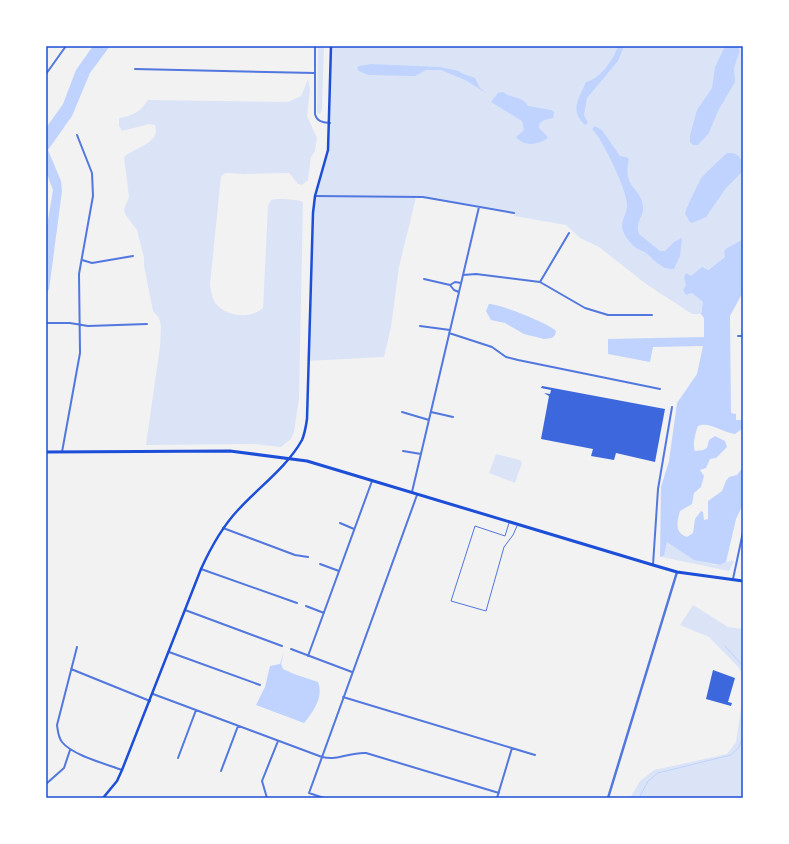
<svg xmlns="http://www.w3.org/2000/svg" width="789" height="844" font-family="'Fira Sans',sans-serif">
  <rect width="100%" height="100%" fill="#f2f2f2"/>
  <!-- green -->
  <path fill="#dbe4f7" d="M318 46H324L322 109 320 114 317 113Z
    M331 46H743V239L727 248 725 257 687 285 686 295 692 293 703 302 701 314H692L646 284 599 247 580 238 566 225 514 216 515 213 416 197 399 267 391 327 384 357 307 361 315 196 328 150Z
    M308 79 310 90 307 116 317 138 315 151 311 157 308 180 302 185 298 184 289 173 244 174 226 173 221 176 210 285C211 292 212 298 216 304 227 317 251 319 263 308L268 206 271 200C276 198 297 199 303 202L299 399 294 432 291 439 281 447 253 444 146 445 160 347 161 326 159 318 153 311 144 266V258L137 230 125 214 124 209 129 197 124 157C134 147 161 144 155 125L149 124 122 131 119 126V118C133 116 141 111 148 100L288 102 301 96Z
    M496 454 520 460 522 463 515 483 489 473Z
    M667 542C673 543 683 554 691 557 698 560 711 565 719 565 725 564 727 560 734 561L729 571 662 557 664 556Z
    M693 605 728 627 743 629V676L739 668 709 637 680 625Z
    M743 697V798H630L640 781 654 770 727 754 736 742Z"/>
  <!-- water -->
  <path fill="#bfd3fe" d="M93 46H110L90 73 72 116 48 150 61 181 62 191 49 290 46 292V232L53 190 46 172V128L63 104 76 70Z
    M618 46H624L618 61 587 98 584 115 588 123 585 125C569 110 579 99 586 82 600 79 614 59 618 46Z
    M725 46H739V53L734 68 735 82 718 111 709 133 698 145H693L690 142V135L697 110 712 88 715 67Z
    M371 64 440 67 459 71 461 73 475 78 480 88 488 94 465 80 441 70H426L415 76 368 75 359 71 357 68 359 66Z
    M503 92C511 99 523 96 528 106L551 110 554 112 553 118C547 119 538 121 539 128L546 135 548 138C538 145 524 147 516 137L524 130 522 121 491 102 498 93Z
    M595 126 602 130 620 156 626 157 629 159C622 189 641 186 643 207 644 217 635 221 639 234L660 251H665L674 242 682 238 680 256 674 269C661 270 655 260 646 253 642 250 638 250 635 247 630 243 622 233 622 226 622 220 627 212 627 206 628 192 602 138 592 129Z
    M727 153C740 152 743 160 743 171L726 188 706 217 692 223 689 221 685 213C687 207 700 179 702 177 710 169 718 161 727 153Z
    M743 239V292L730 316 731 413 736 414V420H741L743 428 735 434C724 433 708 421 698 426 696 431 692 445 695 451L703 450 707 448 709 440 715 436 725 441 727 447 716 458 710 459 706 468 700 470 704 476 701 487 694 493 692 504 680 511C677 522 674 532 687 537L693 533 695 519 701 511 703 512 704 520 708 519V501L722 491 726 481 729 477 737 475 743 467V504L736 519 726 562 720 565 694 560 667 542 664 556 660 557 661 487 669 461 677 403 697 374 703 346 653 347 650 362 608 354V339L704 337V318L701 314 703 302 692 293 686 295 683 290 686 285 684 277 686 273 691 276 702 267 708 270 725 257 724 251 727 248Z
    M489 304C497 303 550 324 556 331L555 335 552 338 544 339 524 334 505 323 491 320 486 311Z
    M284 651 281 664 283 669 294 674 318 682C324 697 313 712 304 723L256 705 265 687 270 666 280 664Z"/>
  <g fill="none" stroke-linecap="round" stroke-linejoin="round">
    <!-- stream -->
    <path stroke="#bfd3fe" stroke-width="1" d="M725 646 743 666
      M639 798 648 781 658 773 731 755 739 747 743 736"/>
  </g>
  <!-- building -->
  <path fill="#3d67dc" d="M542 386 665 409 655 462 616 453 614 460 591 456 593 449 541 439 549 396 544 393 550 394 551 390 541 388Z
    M713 670 735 678 728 702 732 703 731 706 706 699Z"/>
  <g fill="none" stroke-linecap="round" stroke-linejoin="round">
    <!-- service -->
    <path stroke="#5277de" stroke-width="1" d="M509 523 505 536 475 526 451 601 486 611 504 547 513 535 517 526"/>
    <!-- minor -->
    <path stroke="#5277de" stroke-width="2" d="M315 46V114C317 122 323 122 330 123
      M135 69 315 73
      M46 74 66 46
      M315 196 423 197 514 213
      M82 260 92 263 133 256
      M463 275 476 274 540 282 585 308 608 315H652
      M424 279 450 285 455 282 461 283
      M540 282 569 233
      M450 285 454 290 459 292
      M46 323H70L88 326 147 324
      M420 326 450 330
      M449 333 492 347 506 357 518 360 660 389
      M738 336H743
      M402 412 429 420
      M431 412 453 417
      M403 451 421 454
      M62 452 80 353 79 274 93 196 92 173 77 135
      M412 492 479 207
      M340 523 354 529
      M223 528 295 555 308 557
      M320 564 339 571
      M653 565 658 489 672 407
      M201 569 297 603
      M733 579 743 532
      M306 606 324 613
      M185 610 282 646
      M77 647 57 725C58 731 58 737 62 742 72 755 106 764 122 770
      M291 649 352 672
      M169 652 260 685
      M308 656 372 481
      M71 669 150 701
      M153 694 322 757C339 761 349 752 366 753L499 793
      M343 697 535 755
      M178 758 196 710
      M221 771 238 726
      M46 784 64 768 70 750
      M267 798 262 781 278 741
      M324 798 309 793 417 495
      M497 798 512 748"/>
    <!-- tertiary -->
    <path stroke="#5277de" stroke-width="2.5" d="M608 798 677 572"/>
    <!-- secondary -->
    <path stroke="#1d4ed8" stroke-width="2.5" d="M103 798 117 781 122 770 201 569C211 547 222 527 238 510 259 487 287 467 302 440 305 433 306 426 307 419L313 213 315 196 328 150 331 46"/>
    <!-- primary -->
    <path stroke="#1d4ed8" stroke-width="3" d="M46 452 230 451 307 461 653 565 677 572 743 581"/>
  </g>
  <!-- border -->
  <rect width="789" height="844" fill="none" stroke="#ffffff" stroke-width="94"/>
  <rect x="47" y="47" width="695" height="750" fill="none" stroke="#1d4ed8" stroke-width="1.5"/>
</svg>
